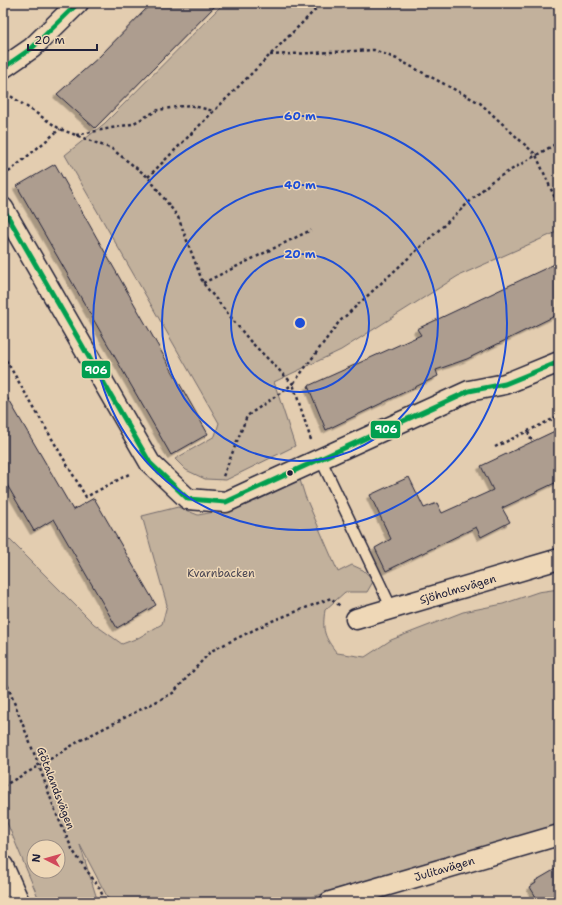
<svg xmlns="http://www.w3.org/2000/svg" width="562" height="905" font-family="'Shantell Sans',sans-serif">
  <defs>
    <filter id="shadow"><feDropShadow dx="-3.5" dy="3.5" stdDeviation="0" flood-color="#0004"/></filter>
  </defs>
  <rect width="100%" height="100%" fill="#e3cdb0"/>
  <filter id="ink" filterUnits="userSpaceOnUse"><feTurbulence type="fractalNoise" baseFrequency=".025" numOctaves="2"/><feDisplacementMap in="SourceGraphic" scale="8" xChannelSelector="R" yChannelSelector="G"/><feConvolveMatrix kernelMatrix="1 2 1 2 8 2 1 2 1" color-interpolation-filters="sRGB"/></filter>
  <g filter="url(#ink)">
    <!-- green -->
    <path fill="#c2b19c" stroke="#726a6c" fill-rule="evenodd" d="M224 3H559V231L458 276 341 350 274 382 295 446 226 480 205 479 186 470 175 459 215 436 219 423 65 155 105 123Z
      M300 480 305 496 338 572 352 565 363 570 374 580 367 592H345L325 610C322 630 324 637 337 653L365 657 391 640 463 612 503 604 538 592 559 589V826L295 902H110L80 845 98 902H40L3 813V533L94 624 122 644 138 638 162 624 167 605 142 516 178 507 198 515 225 510 256 501ZM34 847H58V871H34Z"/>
    <!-- building -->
    <path fill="#ad9d8f" stroke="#22223b" filter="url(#shadow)" d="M152 3H218L95 128 57 94 99 57Z
      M55 164 208 434 171 455 17 186Z
      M559 262V314L467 359 436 370 438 376 326 430 308 386 421 335 417 329Z
      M3 390 73 510 94 498 156 605 117 628 54 519 34 531 3 478Z
      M559 429V481L502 508 510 522 481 537 476 527 386 571 375 548 391 539 370 495 409 477 424 508 437 503 442 513 493 490 481 466Z
      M559 867V902H539L530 887 536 883 535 881Z"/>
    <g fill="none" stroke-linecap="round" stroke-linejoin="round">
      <defs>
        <path id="service" d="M321 460 392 609"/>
        <g id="minor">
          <path d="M3 68 32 48 78 3"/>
          <path d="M3 208 150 463 188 499 226 502 469 391 505 384 559 362"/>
          <path id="s1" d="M356 619 559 559"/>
          <path d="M3 866 19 902"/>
          <path id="s2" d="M330 902 559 835"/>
        </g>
      </defs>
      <!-- service casing -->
      <use href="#service" stroke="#22223b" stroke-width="13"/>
      <!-- minor casing -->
      <use href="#minor" stroke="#22223b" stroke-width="23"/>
      <!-- path -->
      <path stroke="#22223b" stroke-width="2.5" stroke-dasharray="3 3" stroke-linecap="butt" d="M270 55 374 50 397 59 480 103 536 155 559 207
        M6 93 60 129 112 149 148 177 178 217 203 283 250 341 293 384 247 416 222 479
        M76 135 132 124 158 110 189 105 214 111
        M4 176 60 129
        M148 177 322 3
        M203 283 311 230
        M3 355 86 497 131 473
        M528 432 532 441
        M311 440 293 384 339 322 492 181 559 142
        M495 447 559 416
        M3 674 39 766 56 813 73 851 100 889 105 902
        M3 786 39 766 81 740 173 693 211 651 272 621 331 598 340 606"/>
      <!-- service -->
      <use href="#service" stroke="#efd8b7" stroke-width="10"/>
      <!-- minor -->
      <use href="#minor" stroke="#efd8b7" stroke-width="20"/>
      <defs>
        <path id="bus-1" d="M3 68 32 48 78 3
          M3 208 150 463 188 499 226 502 469 391 505 384 559 362"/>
      </defs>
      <!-- bus-1 casing -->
      <use href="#bus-1" stroke="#efd8b7" stroke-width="8"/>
      <!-- bus-1 -->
      <use href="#bus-1" stroke="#029f50" stroke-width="5"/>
    </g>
  </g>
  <!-- distance rings -->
  <g fill="none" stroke="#1d4ed8" stroke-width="2">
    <circle cx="300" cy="323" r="69"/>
    <circle cx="300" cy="323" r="138"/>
    <circle cx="300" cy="323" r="207"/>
  </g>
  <!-- markers -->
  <circle fill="#22223b" stroke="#efd8b7" stroke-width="1.5" cx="290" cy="473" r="3.5"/>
  <g text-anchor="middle" stroke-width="3" stroke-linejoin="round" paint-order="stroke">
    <!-- park labels -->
    <g font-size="11" fill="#4a4653" stroke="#efd8b7">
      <text x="221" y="577">Kvarnbacken</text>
    </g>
    <!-- street labels -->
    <g font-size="11" fill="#22223b" stroke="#efd8b7">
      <text dy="4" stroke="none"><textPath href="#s1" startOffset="106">Sjöholmsvägen</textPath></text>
      <text transform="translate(56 788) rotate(69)" y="4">Götalandsvägen</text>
      <text dy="4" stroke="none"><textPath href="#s2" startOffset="119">Julitavägen</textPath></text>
    </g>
  </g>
  <circle cx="300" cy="323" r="6" fill="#1d4ed8" stroke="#efd8b7" stroke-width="2"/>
  <g font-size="12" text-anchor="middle" font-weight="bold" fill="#1d4ed8" stroke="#efd8b7" stroke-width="3" stroke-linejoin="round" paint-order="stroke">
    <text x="300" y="120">60 m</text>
    <text x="300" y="189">40 m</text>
    <text x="300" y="258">20 m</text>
  </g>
  <g stroke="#efd8b7" stroke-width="1.5">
    <rect x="81" y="360" width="30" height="19" rx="4" fill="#029f50"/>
    <rect x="370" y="420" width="31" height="19" rx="4" fill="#029f50"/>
  </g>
  <g font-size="11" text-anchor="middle" font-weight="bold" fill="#fff">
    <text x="96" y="374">906</text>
    <text x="386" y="433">906</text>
  </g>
  <!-- margin -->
  <rect width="562" height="905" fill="none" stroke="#efd8b7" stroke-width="16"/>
  <rect x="8" y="8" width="546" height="889" fill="none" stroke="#22223b" stroke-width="1.5" filter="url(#ink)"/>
  <!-- north arrow -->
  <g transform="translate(46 859) rotate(276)"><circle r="19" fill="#efd8b7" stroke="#9d8f85"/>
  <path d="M0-3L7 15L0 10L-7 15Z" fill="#d1495b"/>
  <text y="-6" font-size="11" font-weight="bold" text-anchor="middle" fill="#22223b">N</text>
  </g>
  <!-- scale -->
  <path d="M28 44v6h69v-6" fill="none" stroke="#22223b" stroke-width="2"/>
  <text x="34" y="44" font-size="12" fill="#22223b" stroke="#efd8b7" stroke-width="3" paint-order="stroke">20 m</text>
</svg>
